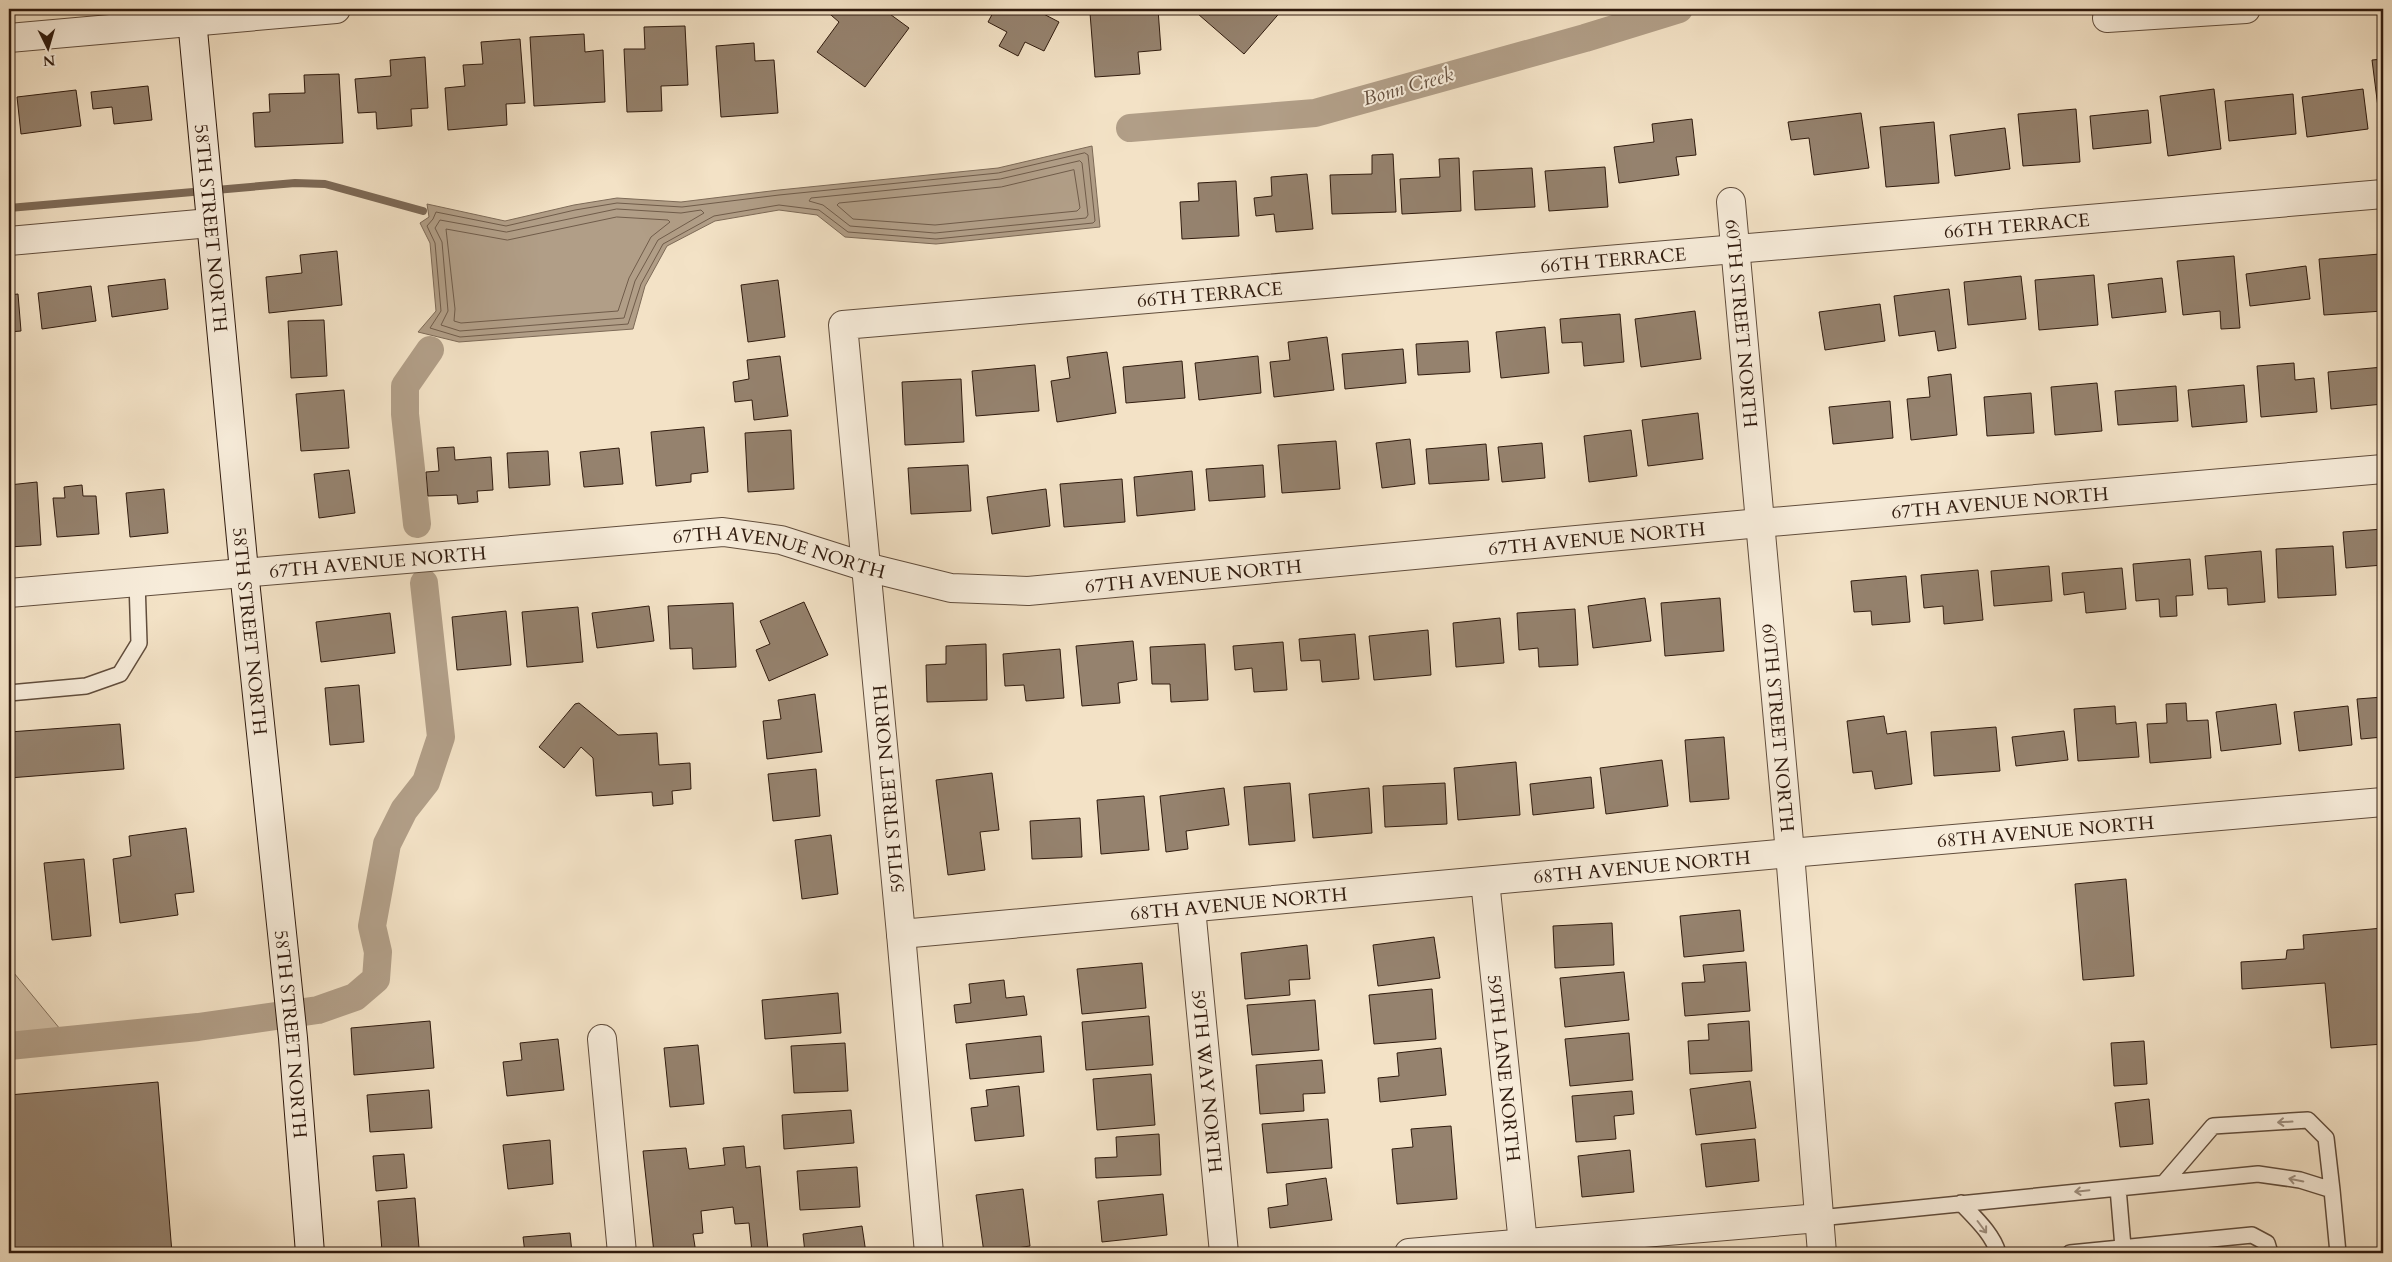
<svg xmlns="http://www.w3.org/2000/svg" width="2392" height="1262" font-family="Cardo,serif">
  <rect width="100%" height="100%" fill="#f3e2c6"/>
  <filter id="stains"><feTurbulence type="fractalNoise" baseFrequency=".004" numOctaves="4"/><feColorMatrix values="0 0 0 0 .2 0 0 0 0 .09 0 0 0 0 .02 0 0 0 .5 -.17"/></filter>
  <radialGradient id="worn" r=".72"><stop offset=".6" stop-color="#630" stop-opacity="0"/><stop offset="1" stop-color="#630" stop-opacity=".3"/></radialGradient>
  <!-- green -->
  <path fill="#d2c0a7" stroke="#816e5a" d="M9 967 65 1035 9 1039Z"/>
  <!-- water -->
  <path fill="#b19e87" stroke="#7d6a57" d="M1092 146 1100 227 936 244 845 237 817 215 779 210 715 221 667 246 645 286 633 329 459 342 418 332 436 311 430 243 420 223 429 217 427 204 505 221 574 205 617 198 681 202 779 190 998 168Z"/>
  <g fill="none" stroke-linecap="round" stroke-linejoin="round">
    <!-- shore -->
    <path stroke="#705c4a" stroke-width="1" d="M1085 153 1088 155 1095 221 1093 223 936 239 848 232 819 210 779 205 714 216 663 244 641 284 628 324 460 337 430 328 441 311 435 243 427 226 433 219 436 212 506 226 575 210 617 203 682 207 779 195 998 173Z
      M1080 161 1082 163 1088 215 1086 218 935 233 850 226 823 205 809 201 811 198 1000 179Z
      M1074 170 1080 208 1077 211 935 225 853 219 837 205 839 203 1001 187Z
      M617 209 681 213 701 210 704 213 658 240 635 281 624 318 460 331 441 325 448 311 442 242 435 228 440 220 506 232Z
      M617 217 668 220 670 222 651 237 629 278 618 311 461 323 454 321 455 309 446 229 507 240Z"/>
    <!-- stream -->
    <path stroke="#7d6a57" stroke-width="8" d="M9 208 295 183 325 184 423 211"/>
    <!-- canal -->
    <path stroke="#b19e87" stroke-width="28" d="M1130 128 1315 113 1585 38 1679 9
      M417 524 405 414V386L430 350
      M9 1046 198 1027 318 1010 355 997 376 979 378 952 372 926 387 844 404 810 426 782 441 737 424 583"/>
  </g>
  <!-- building -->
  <path fill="#95826e" stroke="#301b0e" d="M824 9H883L909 28 865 87 817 52 839 22Z
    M995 9H1034L1059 22 1044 51 1025 42 1018 56 999 46 1007 32 988 22Z
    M1138 9H1158L1161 50 1138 52 1140 74 1095 77 1090 13Z
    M1203 9H1283L1244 54 1198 14Z
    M685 26 688 85 661 86 662 111 627 112 624 49H645L644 27Z
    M584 34 585 52 603 50 605 102 534 106 530 37Z
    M520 39 525 103 506 104 507 125 448 130 445 88 465 86 463 65 483 64 481 42Z
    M754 43 755 61 774 60 778 113 721 117 716 46Z
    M425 57 428 108 411 109 412 126 377 129 376 112 358 113 355 79 391 76 390 60Z
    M2383 59V131H2381L2372 60Z
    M339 74 343 143 255 147 253 113 270 112 269 94 305 93 304 75Z
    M148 86 152 120 114 124 112 107 93 109 91 92Z
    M2214 89 2221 149 2168 156 2160 96Z
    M2363 89 2368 129 2307 137 2302 97Z
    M76 90 81 126 21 134 17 97Z
    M2293 94 2296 134 2229 141 2225 101Z
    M2076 109 2080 162 2023 166 2018 114Z
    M2148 110 2151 143 2093 149 2090 116Z
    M1861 113 1869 168 1814 175 1809 138 1791 140 1788 122Z
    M1692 119 1696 155 1676 157 1679 175 1619 183 1614 147 1654 142 1652 124Z
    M1934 122 1939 183 1886 187 1880 127Z
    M2005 128 2010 169 1955 176 1950 135Z
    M1393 154 1396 212 1332 214 1330 175 1372 174V155Z
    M1459 158 1461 211 1402 214 1400 179 1440 177 1439 159Z
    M1605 167 1608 207 1549 211 1545 171Z
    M1532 168 1535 207 1475 210 1473 171Z
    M1307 174 1313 229 1276 232 1274 214 1256 216 1254 198 1272 196 1271 177Z
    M1236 181 1239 236 1182 239 1180 202 1199 201 1198 183Z
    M337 251 342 305 269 313 266 277 302 273 300 255Z
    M2380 254 2383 311 2324 315 2319 259Z
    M2234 256 2240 328 2221 329 2220 311 2183 315 2177 261Z
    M2306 266 2310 299 2250 306 2246 274Z
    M2094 275 2098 325 2039 330 2035 280Z
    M2021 276 2026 319 1968 325 1964 282Z
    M2162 278 2166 312 2112 318 2108 284Z
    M165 279 168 309 112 317 108 286Z
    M778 280 785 337 748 342 741 285Z
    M91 286 96 321 42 329 38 293Z
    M1949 289 1956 348 1938 351 1935 331 1899 336 1894 296Z
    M18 294 21 331 9 332V295Z
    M1880 304 1885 341 1825 350 1819 312Z
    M1695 311 1701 359 1641 367 1635 319Z
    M1620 314 1624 362 1584 366 1582 342 1562 343 1560 319Z
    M324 320 327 376 291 378 288 321Z
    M1545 327 1549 373 1501 378 1496 332Z
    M1327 337 1334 390 1274 397 1270 362 1290 360 1288 342Z
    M1468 341 1470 372 1418 375 1416 344Z
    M1403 349 1406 383 1345 389 1342 354Z
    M1107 352 1116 413 1057 422 1051 381 1070 378 1067 357Z
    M780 356 788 416 754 420 752 400 735 402 733 382 749 379 747 360Z
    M1258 356 1261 393 1199 400 1195 363Z
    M1182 361 1185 398 1126 403 1123 367Z
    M2294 363 2295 380 2314 378 2317 412 2261 417 2257 366Z
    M1035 365 1039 411 976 416 972 371Z
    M2383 367V404L2331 409 2328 372Z
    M1951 374 1957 435 1911 440 1907 399 1930 397 1928 377Z
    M961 379 964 442 905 445 902 382Z
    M2097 383 2102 431 2055 435 2051 387Z
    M2244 385 2247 422 2192 427 2188 390Z
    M2176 386 2178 421 2118 425 2115 391Z
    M344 390 349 448 301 451 296 394Z
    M2031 393 2034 433 1987 436 1984 397Z
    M1890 401 1893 438 1833 444 1829 407Z
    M1698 413 1703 459 1648 466 1642 420Z
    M704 427 708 472 691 474V482L656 486 651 432Z
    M791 430 794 489 748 492 745 433Z
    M1631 430 1637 476 1589 482 1584 436Z
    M1410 439 1415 484 1382 488 1376 443Z
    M1336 441 1340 489 1282 493 1278 445Z
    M1542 443 1545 478 1502 482 1498 447Z
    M1486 444 1489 480 1429 484 1426 449Z
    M454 447 455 460 491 457 493 490 477 491 478 502 458 504 457 495 428 496 426 472 439 471 437 448Z
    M619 448 623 484 584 487 580 452Z
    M548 451 550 485 509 488 507 453Z
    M968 465 971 511 911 514 908 468Z
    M1263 465 1265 497 1209 501 1206 469Z
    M349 470 355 513 319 518 314 474Z
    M1192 471 1195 510 1137 516 1134 477Z
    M1122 479 1125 522 1064 527 1060 484Z
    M37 482 41 545 9 547V485Z
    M82 485 83 496H96L99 534 57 537 53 498H65L64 487Z
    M164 489 168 533 130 537 126 493Z
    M1046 489 1050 526 992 534 987 497Z
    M2383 529V565L2346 568 2343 532Z
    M2333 546 2336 595 2278 598 2276 549Z
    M2261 551 2265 602 2228 605 2227 588 2208 589 2205 556Z
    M2190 559 2193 595 2176 596 2177 616 2160 617 2159 599 2136 601 2133 564Z
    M2049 566 2052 601 1994 606 1991 571Z
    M2122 568 2126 609 2086 613 2084 592 2064 595 2062 573Z
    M1978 570 1983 620 1944 624 1943 606 1924 608 1921 575Z
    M1906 576 1910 622 1872 625 1871 611 1854 612 1851 581Z
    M1645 598 1651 641 1593 648 1588 606Z
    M1720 598 1724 651 1665 656 1661 603Z
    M804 602 828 655 769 681 756 650 770 644 760 621Z
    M733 603 736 667 693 669 692 648 670 649 668 606Z
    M649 606 654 641 597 648 592 613Z
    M578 607 583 662 527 667 522 612Z
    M1575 609 1578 665 1539 667 1538 648 1519 650 1517 613Z
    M506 611 511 665 457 670 452 617Z
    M390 613 395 653 321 662 316 622Z
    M1500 618 1504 663 1456 667 1453 623Z
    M1428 630 1431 675 1374 680 1369 636Z
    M1355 634 1359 679 1322 682 1320 660 1301 661 1299 639Z
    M1133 641 1137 680 1118 683 1120 703 1082 706 1076 646Z
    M1283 642 1287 690 1254 692 1252 668 1235 670 1233 646Z
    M986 644 987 700 927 702 926 665 946 664V646Z
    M1205 644 1208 700 1171 702 1170 684H1152L1150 647Z
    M1060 649 1064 698 1026 701 1024 685 1005 686 1003 654Z
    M359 685 364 742 330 745 325 688Z
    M815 694 822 752 767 759 763 721 781 719 778 700Z
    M2383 697V737L2361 739 2357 699Z
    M579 703 618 735 657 733 659 765 690 763 691 789 672 791 673 804 653 806 652 792 596 796 593 758 581 747 564 768 539 747 575 704Z
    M2186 703 2187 721 2208 720 2211 758 2150 763 2147 724 2167 723 2166 704Z
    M2276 704 2281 744 2221 751 2216 712Z
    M2115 706 2116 724 2136 722 2139 757 2078 761 2074 709Z
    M2348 706 2352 745 2299 751 2294 712Z
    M1884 716 1887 734 1906 731 1912 784 1875 789 1872 771 1853 773 1847 721Z
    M120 724 124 769 9 778V732Z
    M1996 727 2000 771 1934 776 1931 732Z
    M2064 731 2068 760 2016 766 2012 737Z
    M1724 737 1729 799 1690 802 1685 740Z
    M1662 760 1668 806 1606 814 1600 768Z
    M1516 762 1520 815 1458 820 1454 768Z
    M816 769 820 816 773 821 768 774Z
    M992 773 999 830 980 832 985 870 948 875 936 780Z
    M1591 777 1594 808 1533 815 1530 784Z
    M1290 783 1295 841 1249 845 1244 787Z
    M1445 783 1447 824 1385 827 1383 786Z
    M1224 788 1229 825 1186 831 1188 849 1166 852 1160 796Z
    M1369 788 1372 833 1313 838 1309 794Z
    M1144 796 1149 850 1101 854 1097 800Z
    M1080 818 1082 857 1032 859 1030 821Z
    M186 828 194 892 175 894 178 915 120 923 113 859 131 856 129 836Z
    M831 835 838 894 802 899 795 840Z
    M84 859 91 936 52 940 44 863Z
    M2126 879 2134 976 2083 980 2075 884Z
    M1740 910 1744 951 1684 957 1680 916Z
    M1612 923 1614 965 1555 968 1553 926Z
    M2383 928V1044L2331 1048 2325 983 2242 989 2241 962 2286 959 2287 950 2304 949 2303 935Z
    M1434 937 1440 978 1378 986 1373 945Z
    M1307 945 1310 979 1289 980 1290 995 1245 999 1241 953Z
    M1746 962 1750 1011 1685 1016 1682 983 1705 982 1703 965Z
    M1142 963 1146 1008 1082 1014 1077 969Z
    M1624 972 1629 1020 1565 1027 1560 978Z
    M1004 980 1006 998 1024 996 1027 1015 956 1023 954 1005 971 1003 969 984Z
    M1432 989 1436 1039 1374 1044 1369 995Z
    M838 993 841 1033 765 1039 762 1000Z
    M1315 1000 1319 1050 1252 1055 1247 1005Z
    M1149 1016 1153 1065 1086 1070 1082 1022Z
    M430 1021 434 1068 354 1075 351 1028Z
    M1749 1021 1752 1071 1690 1074 1688 1041 1709 1040 1708 1024Z
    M1629 1033 1633 1080 1570 1086 1565 1039Z
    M1041 1036 1044 1072 970 1079 966 1044Z
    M558 1039 564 1090 507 1096 503 1062 522 1060 520 1043Z
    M2144 1041 2147 1084 2114 1086 2111 1043Z
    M845 1043 848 1091 794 1093 791 1046Z
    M698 1045 704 1104 670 1107 664 1048Z
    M1441 1048 1446 1095 1380 1102 1378 1078 1399 1076 1397 1053Z
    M1322 1060 1325 1093 1303 1094 1304 1111 1260 1114 1256 1065Z
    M1151 1074 1155 1125 1097 1130 1093 1079Z
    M1750 1081 1756 1128 1696 1135 1690 1089Z
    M158 1082 172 1253H9V1095Z
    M1019 1086 1024 1136 975 1141 971 1108 988 1106 986 1090Z
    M429 1090 432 1128 370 1132 367 1095Z
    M1632 1091 1634 1114 1614 1116 1616 1139 1576 1142 1572 1096Z
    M2149 1099 2153 1144 2120 1147 2115 1103Z
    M851 1110 854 1143 784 1149 782 1115Z
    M1328 1119 1332 1168 1267 1173 1262 1124Z
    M1451 1126 1457 1199 1397 1204 1392 1149 1413 1147 1411 1129Z
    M1159 1134 1161 1175 1096 1178 1095 1158 1117 1157 1116 1137Z
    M1755 1139 1759 1181 1706 1187 1701 1144Z
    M550 1140 553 1184 508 1189 503 1145Z
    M744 1146 746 1168 760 1166 768 1250 752 1252 749 1223 735 1224 733 1207 701 1211 703 1233 693 1234 696 1253H654L643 1151 686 1148 689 1169 725 1165 723 1148Z
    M1630 1150 1634 1192 1582 1197 1578 1156Z
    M404 1154 407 1188 376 1191 373 1156Z
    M857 1167 860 1207 800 1210 797 1171Z
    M1326 1178 1332 1220 1270 1228 1268 1208 1288 1205 1286 1184Z
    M1023 1189 1030 1246 984 1253 976 1195Z
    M1163 1194 1167 1235 1102 1242 1098 1201Z
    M415 1198 419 1248 382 1251 378 1201Z
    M862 1226 866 1253H805L803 1234Z
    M570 1233 572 1253H525L523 1237Z"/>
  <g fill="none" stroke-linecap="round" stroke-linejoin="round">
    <defs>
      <path id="lane" d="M9 693 86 686 120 674 139 643 137 581
        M2164 1183 2213 1126 2308 1120 2326 1138 2332 1190
        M2118 1188 2123 1247
        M1961 1203C1974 1217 1993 1234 1998 1253
        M1819 1218 2258 1174 2300 1180 2332 1190 2338 1253
        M2070 1253 2252 1235 2267 1243 2270 1253"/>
      <g id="street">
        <path d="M2107 18 2246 9"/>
        <path d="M9 38 336 9"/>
        <path id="s1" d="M1731 202 1790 853 1822 1253"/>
        <path d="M9 241 210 223"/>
        <path id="s2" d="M9 593 723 532 781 540 866 567 951 588 1028 591 1760 523 2383 469"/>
        <path id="s3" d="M1485 881 1524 1253"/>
        <path id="s4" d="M1191 908 1224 1253"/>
        <path id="s5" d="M901 934 1790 853 2383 802"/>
        <path d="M602 1039 622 1253"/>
        <path id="s6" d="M929 1253 901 934 843 325 2383 194"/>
        <path d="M1409 1253 1819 1218"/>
      </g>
      <g id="secondary">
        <path id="s7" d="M191 9 244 571 293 1038 310 1253"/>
      </g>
    </defs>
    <!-- lane casing -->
    <use href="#lane" stroke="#614d3c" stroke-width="18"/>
    <!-- street casing -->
    <use href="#street" stroke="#614d3c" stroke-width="30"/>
    <!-- secondary casing -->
    <use href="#secondary" stroke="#301b0e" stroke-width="30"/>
    <!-- lane -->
    <use href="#lane" stroke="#f7ecda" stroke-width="15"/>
    <!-- street -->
    <use href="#street" stroke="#f7ecda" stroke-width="28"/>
    <!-- secondary -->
    <use href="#secondary" stroke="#f7ecda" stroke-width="28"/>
  </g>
  <!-- one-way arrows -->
  <defs><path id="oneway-shaft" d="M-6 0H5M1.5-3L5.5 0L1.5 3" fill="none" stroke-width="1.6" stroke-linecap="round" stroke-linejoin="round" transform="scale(1.25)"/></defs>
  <g stroke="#9d8e7e">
    <use href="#oneway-shaft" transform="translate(2285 1122) rotate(177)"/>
    <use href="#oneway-shaft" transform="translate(2296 1180) rotate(-169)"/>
    <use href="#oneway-shaft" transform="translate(2082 1191) rotate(174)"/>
    <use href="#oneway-shaft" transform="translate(1982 1227) rotate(53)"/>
  </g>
  <g text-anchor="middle" stroke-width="4" stroke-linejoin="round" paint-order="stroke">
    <!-- street labels -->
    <g font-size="19" fill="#301b0e" stroke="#f7ecda">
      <text dy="7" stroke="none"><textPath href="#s6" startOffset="2110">66TH TERRACE</textPath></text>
      <text dy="7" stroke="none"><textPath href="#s7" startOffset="220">58TH STREET NORTH</textPath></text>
      <text dy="7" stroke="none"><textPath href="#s6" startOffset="1705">66TH TERRACE</textPath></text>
      <text dy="7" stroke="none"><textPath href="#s6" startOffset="1300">66TH TERRACE</textPath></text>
      <text dy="7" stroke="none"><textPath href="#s1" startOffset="122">60TH STREET NORTH</textPath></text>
      <text dy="7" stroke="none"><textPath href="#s2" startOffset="2005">67TH AVENUE NORTH</textPath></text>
      <text dy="7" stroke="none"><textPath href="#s2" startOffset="1600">67TH AVENUE NORTH</textPath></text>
      <text dy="7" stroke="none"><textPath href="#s2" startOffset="775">67TH AVENUE NORTH</textPath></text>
      <text dy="7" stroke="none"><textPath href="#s2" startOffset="370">67TH AVENUE NORTH</textPath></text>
      <text dy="7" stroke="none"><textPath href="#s2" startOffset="1195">67TH AVENUE NORTH</textPath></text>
      <text dy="7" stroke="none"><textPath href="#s7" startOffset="625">58TH STREET NORTH</textPath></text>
      <text dy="7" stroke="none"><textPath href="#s1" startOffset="528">60TH STREET NORTH</textPath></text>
      <text transform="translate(888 789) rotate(-95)" y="7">59TH STREET NORTH</text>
      <text dy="7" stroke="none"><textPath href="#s5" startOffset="1149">68TH AVENUE NORTH</textPath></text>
      <text dy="7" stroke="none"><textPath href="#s5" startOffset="744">68TH AVENUE NORTH</textPath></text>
      <text dy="7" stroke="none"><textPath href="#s5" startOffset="339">68TH AVENUE NORTH</textPath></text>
      <text dy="7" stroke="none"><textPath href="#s7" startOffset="1030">58TH STREET NORTH</textPath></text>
      <text dy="7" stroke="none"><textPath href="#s3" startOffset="188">59TH LANE NORTH</textPath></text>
      <text dy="7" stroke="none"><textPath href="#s4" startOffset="174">59TH WAY NORTH</textPath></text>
    </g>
    <!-- water labels -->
    <g font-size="20" font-style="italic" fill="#644f3e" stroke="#f7ecda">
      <text transform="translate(1408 86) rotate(-16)" y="7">Bonn Creek</text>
    </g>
  </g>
  <!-- margin -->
  <rect width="2392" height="1262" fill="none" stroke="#f3e2c6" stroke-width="30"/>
  <rect x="10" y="10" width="2372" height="1242" fill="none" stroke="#301b0e" stroke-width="2.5"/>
  <rect x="15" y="15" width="2362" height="1232" fill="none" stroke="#301b0e"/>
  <!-- north arrow -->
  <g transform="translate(48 48) rotate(175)" stroke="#f7ecda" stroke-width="4" paint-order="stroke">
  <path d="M0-4L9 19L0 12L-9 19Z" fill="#301b0e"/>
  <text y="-8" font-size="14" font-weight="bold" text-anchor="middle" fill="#301b0e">N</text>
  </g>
  <rect width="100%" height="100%" filter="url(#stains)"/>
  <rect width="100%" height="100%" fill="url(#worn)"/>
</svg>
